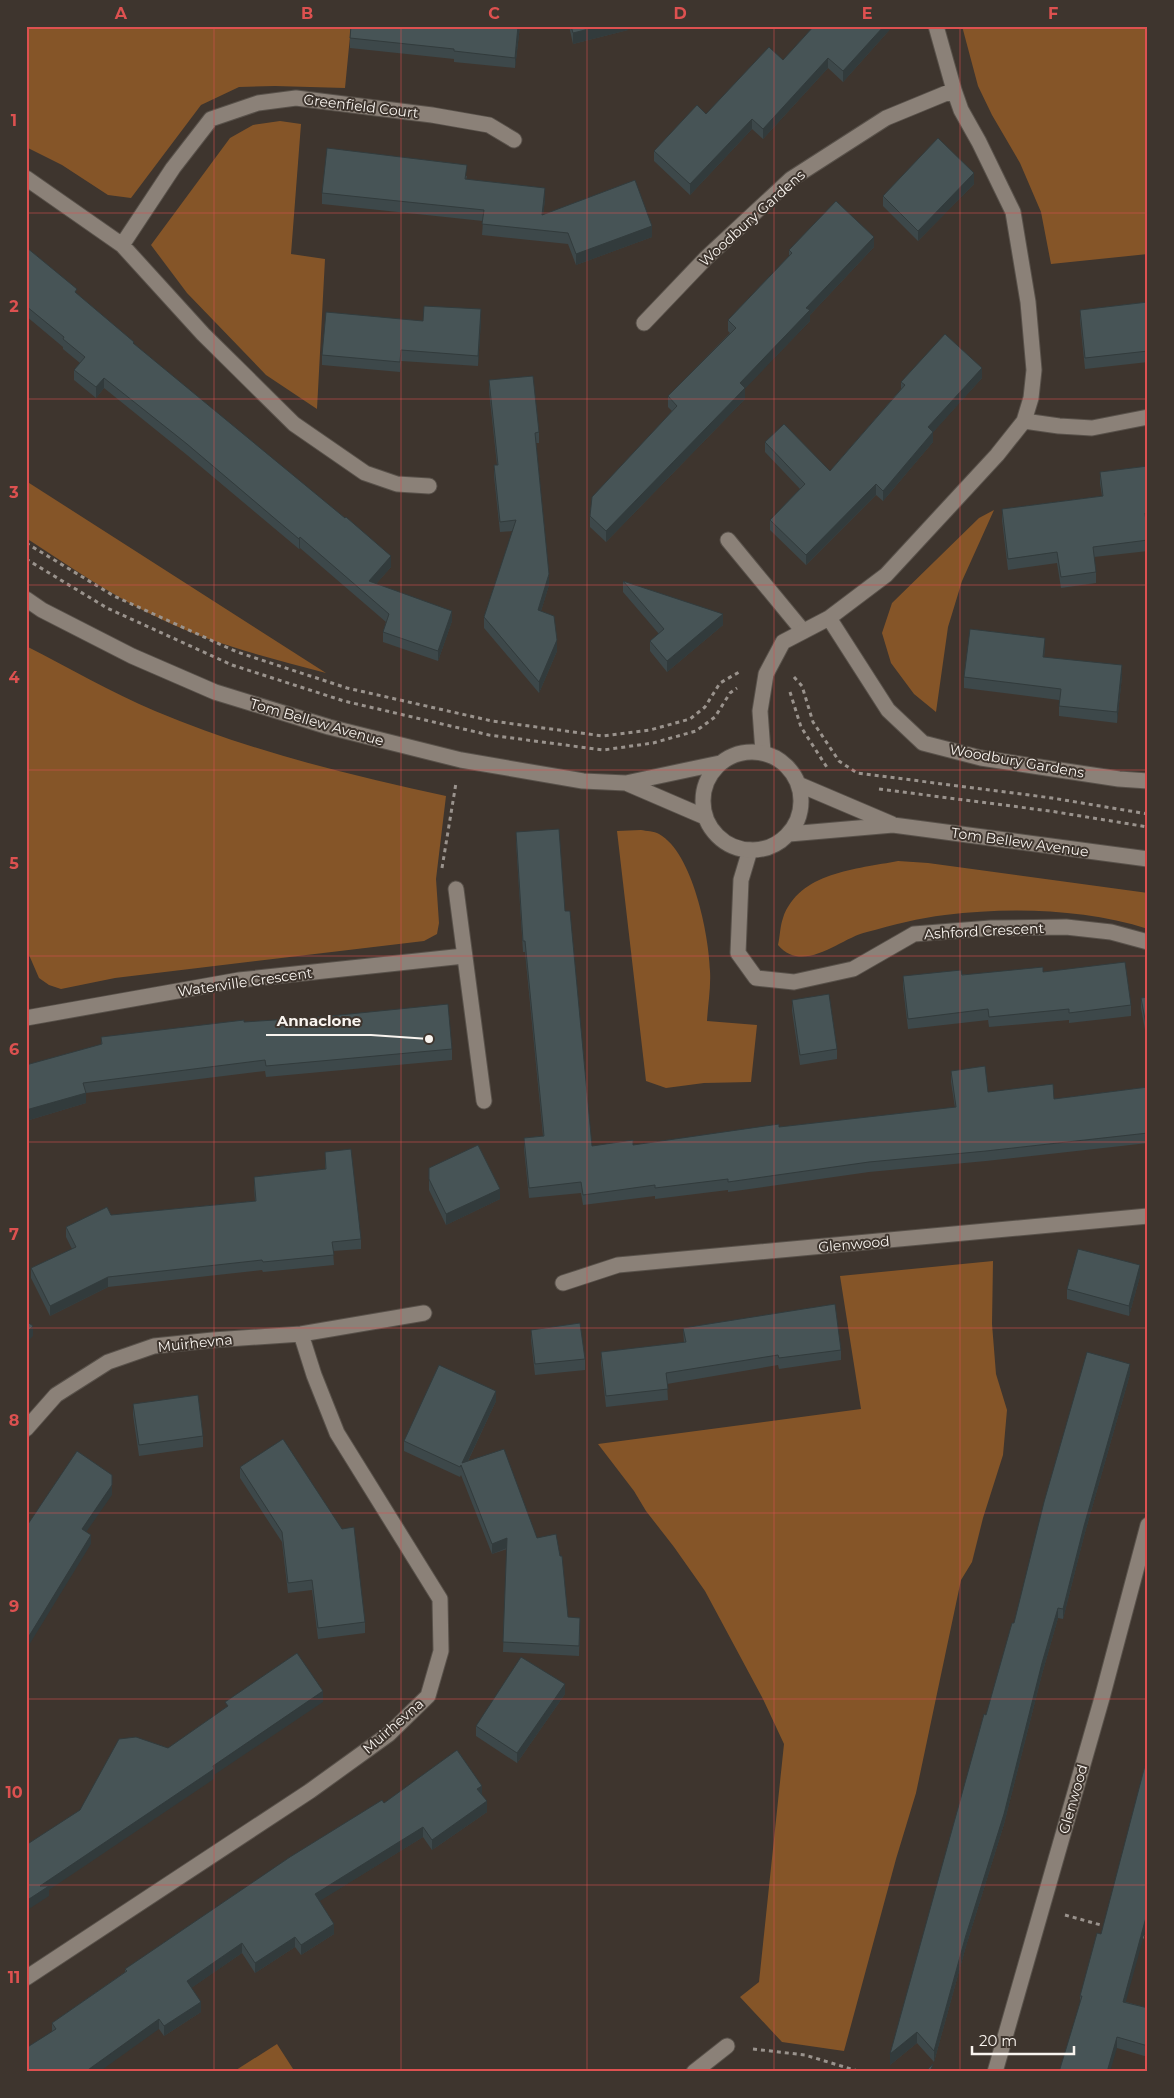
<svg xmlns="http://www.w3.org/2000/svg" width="1174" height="2098" font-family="Montserrat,sans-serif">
  <rect width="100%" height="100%" fill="#3e352e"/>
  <!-- green -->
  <path fill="#855528" d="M26 26H351L345 88 275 86 239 87 201 105 131 198 108 195 62 165 26 147Z
    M962 26H1148V254L1051 264 1041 212 1020 163 992 115 978 86Z
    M280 121 301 124 291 254 325 259 317 409 266 375 187 293 151 245 230 138 253 125Z
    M26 481 326 673C271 658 215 645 163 620 115 598 71 567 26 538Z
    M994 510 962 581 948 627 936 712 914 694 891 663 882 633 892 603 979 518Z
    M26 646C69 668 111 692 155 711 247 750 348 775 446 796L436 879 439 923 437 934 424 941 115 978 61 989 49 985 39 978 26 948Z
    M641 830C646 831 654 831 659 834 693 853 709 935 710 971 711 987 708 1004 707 1021L757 1025 751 1082 704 1083 666 1088 646 1081 617 831Z
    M898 861 928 863 1148 893V929C1084 909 1012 907 945 915 919 918 893 925 867 932 840 938 804 975 778 945 780 937 780 926 783 918 799 872 857 869 898 861Z
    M993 1261 992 1324 996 1374 1007 1410 1003 1455 983 1518 972 1562 961 1580 916 1793 896 1859 844 2051 782 2042 740 1997 759 1982 784 1744 763 1699 705 1591 674 1547 646 1511 634 1491 598 1444 861 1409 840 1276Z
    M277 2044 295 2072H233Z"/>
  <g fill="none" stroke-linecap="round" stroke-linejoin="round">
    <defs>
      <path id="service" d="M728 540 803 631"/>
      <path id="minor" d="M26 178 122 245 203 334 294 424 365 473 397 484 429 486
        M122 245 173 168 211 119 258 103 296 98 432 115 489 125 514 140
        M644 323 706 258 791 179 886 118 954 90
        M1024 421 1059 426 1092 428 1148 417
        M829 618 888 710 923 743 981 758 1119 779 1148 781
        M763 752 760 711 766 674 783 642 829 618 886 575 997 455 1024 421 1031 398 1034 370 1028 302 1013 212 979 142 961 110 954 90 936 26
        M750 850 741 880 738 953 756 978 794 982 853 969 914 934 991 928 1066 927 1111 932 1148 942
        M456 889 484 1101
        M26 1018 239 980 464 956
        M563 1283 618 1265 1148 1216
        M26 1429 56 1395 108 1362 154 1346 213 1340 301 1334 424 1313
        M26 1978 310 1791 389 1734 428 1696 441 1651 440 1599 337 1433 314 1375 301 1334
        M694 2072 727 2046
        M995 2072 1102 1698 1148 1525"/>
      <path id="tertiary" d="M26 599 42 610 132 656 215 692 329 727 461 760 583 781 626 783 720 763
        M703 801a49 49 0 1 1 98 0a49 49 0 1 1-98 0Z
        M626 783 705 817
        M798 784 892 824
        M789 834 893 825 1148 859"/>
    </defs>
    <!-- service casing -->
    <use href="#service" stroke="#58514a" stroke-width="17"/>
    <!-- minor casing -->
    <use href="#minor" stroke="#58514a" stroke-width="17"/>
    <!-- tertiary casing -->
    <use href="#tertiary" stroke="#58514a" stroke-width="17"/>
    <!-- path -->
    <path stroke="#9a938d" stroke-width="3" stroke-dasharray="4 4" stroke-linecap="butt" d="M26 543 114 596 237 652 347 688 492 721 603 736 650 730 690 719 705 707 720 683 741 671
      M26 559 107 608 232 665 344 701 489 735 603 750 653 743 696 731 715 717 730 693 737 688
      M794 677 802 686 813 722 839 761 857 773 1052 798 1148 814
      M790 692 801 727 828 769
      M879 789 1050 811 1148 827
      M442 868 456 783
      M1065 1915 1108 1927
      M1140 1936 1148 1938
      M753 2049 805 2055 861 2072"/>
    <!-- service -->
    <use href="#service" stroke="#8b8178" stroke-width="15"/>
    <!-- minor -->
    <use href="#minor" stroke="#8b8178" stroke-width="15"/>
    <!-- tertiary -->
    <use href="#tertiary" stroke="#8b8178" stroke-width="15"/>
  </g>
  <!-- wall -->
  <path fill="#3d484a" d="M520 26 515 68 454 62V59L350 48V38Z
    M569 26H628V30L573 44Z
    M814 26H893L843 82 828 68 763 139 752 129 690 195 654 161V151L783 60Z
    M467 176 466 180 545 199 543 215 652 237 576 265 568 244 482 235 483 221 322 204V193Z
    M974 184 918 241 883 206V196Z
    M26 247 77 294 134 344 391 567 376 584 452 621 438 661 383 642V632L386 622 300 548 299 549 187 455 104 388 96 398 74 380V370L80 363 63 349V347L26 316Z
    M874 247 810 315V321L745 388V399L606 542 590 527V516L672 411 668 407V396L730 333 728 331V320L789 256V250Z
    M1148 302V362L1085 369 1080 320V310Z
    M481 320 478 366 401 361 400 372 322 365V355L423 321Z
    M982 378 933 432V442L883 501 876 495 806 565 770 530V520L800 489 765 452V442L830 471 901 389V382Z
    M489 380 539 432V443H536L549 585 541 611 557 651 539 693 484 628V617L513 531 500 532 494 476V465H497L489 391Z
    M1148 466V524H1146L1148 537V551L1094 557 1096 572V583L1061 588 1057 563 1008 570 1002 520V509L1102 496 1100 483V472Z
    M623 581 723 625 667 672 650 651V641L659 634 623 592Z
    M1045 648 1044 657 1122 676 1117 723 1059 716V700L964 688V677Z
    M516 832 565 911 592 1146 633 1145 779 1127 955 1108 951 1082V1071L988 1092 1054 1099 1148 1087V1143L986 1161 869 1172 728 1192V1190L655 1199V1196L583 1205 581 1193 529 1198 524 1149V1138L543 1136 525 952H523L516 842Z
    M1043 972 1131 1005V1016L1069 1023V1020L989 1027 988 1020 908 1029 903 987V976Z
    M1148 997V1046L1141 1008V998Z
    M792 1000 837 1049V1059L800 1065 792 1011Z
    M244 1022 452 1049V1060L266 1077 265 1071 86 1093V1103L26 1121 101 1044V1037Z
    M325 1152 361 1239V1249L333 1251 334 1265 263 1272 262 1270 108 1287 50 1316 31 1278V1268L72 1249 66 1237V1227L111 1215 255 1201 254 1187V1177L325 1169Z
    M429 1168 500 1199 446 1225 429 1190Z
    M1140 1276 1129 1316 1067 1299V1289Z
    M683 1328 841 1350V1360L779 1369 778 1365 667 1384 668 1400 606 1407 601 1363V1352L684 1343Z
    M531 1330 585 1359V1370L535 1375 531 1340Z
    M1130 1374 1084 1536 1063 1619 1058 1618 1042 1674 1004 1824 966 1946 934 2062 917 2043 890 2065 986 1715 1014 1623Z
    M496 1401 468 1461 568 1617 580 1628 579 1656 503 1652 507 1549 492 1554 461 1475 460 1477 404 1451V1441Z
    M133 1404 203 1436V1447L139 1456 133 1415Z
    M240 1467 365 1622V1633L318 1639 312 1590 288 1593 282 1542 240 1478Z
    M565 1694 517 1763 476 1736V1726Z
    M482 1794 487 1812 432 1850 423 1837 319 1901 334 1934 301 1955 295 1947 255 1973 242 1953 191 1988 201 2012 164 2036 159 2029 52 2032V2023L125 1972V1969L384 1803Z
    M1101 1934 1126 2002 1148 2008V2057L1117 2048 1080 2002V1996Z"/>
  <!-- shaded-wall -->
  <path fill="#323b3c" d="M518 26H520L515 68V58Z
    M601 26H628V30L573 44V33Z
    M884 26H893L843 82V71Z
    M828 58V68L763 139V129Z
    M752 119V129L690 195V184Z
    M974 173V184L918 241V231Z
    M545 188V199L542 226V215Z
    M652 226V237L576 265V254Z
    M874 237V247L810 315V321L740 394V383L806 308Z
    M481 309V320L478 366V356Z
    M982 368V378L928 438V427Z
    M104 378V388L96 398V387Z
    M745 388V399L606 542V531Z
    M933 432V442L883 501V491Z
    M876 484V495L806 565V555Z
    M300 537V548L299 549V539Z
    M391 556V567L369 592V581Z
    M549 574V585L538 621V610Z
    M452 611V621L438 661V651Z
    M723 614V625L667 672V661Z
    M1045 638V648L1043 667V657Z
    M557 640V651L539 693V682Z
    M1122 665V676L1117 723V712Z
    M86 1093V1103L26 1121V1110Z
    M500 1189V1199L446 1225V1214Z
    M1140 1265V1276L1129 1316V1306Z
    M108 1277V1287L50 1316V1306Z
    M33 1326V1336L26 1343V1333Z
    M1130 1364V1374L1084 1536 1063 1619V1609L1084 1526Z
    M496 1391V1401L463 1471 462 1463Z
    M112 1485V1495L82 1538V1529Z
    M91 1535V1544L26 1650V1641Z
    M507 1538V1548L492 1554V1544Z
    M1058 1608V1618L1042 1674 1004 1824 966 1946 934 2062V2051L1042 1663Z
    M565 1684V1694L517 1763V1753Z
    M323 1691V1702L214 1775V1779L49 1890V1896L26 1911V1901L40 1886 213 1766Z
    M482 1786V1796L477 1789Z
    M487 1801V1812L432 1850V1840Z
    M423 1827V1837L315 1904V1894Z
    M1148 1910V1921L1123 2012V2002Z
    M334 1924V1934L301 1955V1945Z
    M295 1937V1947L255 1973V1963Z
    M242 1943V1953L187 1991V1981Z
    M201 2002V2012L164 2036V2026Z
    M159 2019V2029L99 2072H85Z
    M917 2032V2043L890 2065V2054Z
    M1117 2037V2048L1110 2072H1107Z"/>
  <!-- building -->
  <path fill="#475456" stroke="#323b3c" d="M351 26H518L515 58 454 51V49L350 38Z
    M571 26H601L573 33Z
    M814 26H884L843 71 828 58 763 129 752 119 690 184 654 151 697 105 706 114 769 47 783 60Z
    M938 138 974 173 918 231 883 196Z
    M327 148 467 165 465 179 545 188 542 215 635 180 652 226 576 254 568 233 482 224 484 210 322 193Z
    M836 201 874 237 806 308 810 310 740 383 745 388 606 531 590 516 592 497 677 406 668 396 736 328 728 320 792 253 789 250Z
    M26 247 77 289 75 292 134 342 133 343 345 518 346 517 391 556 369 581 452 611 438 651 383 632 389 614 300 537 299 539 187 444 104 378 96 387 74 370 85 357 63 339 64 337 26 306Z
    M1148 302V351L1085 358 1080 310Z
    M424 306 481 309 478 356 401 350 400 362 322 355 326 312 423 321Z
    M945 334 982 368 928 427 933 432 883 491 876 484 806 555 770 520 805 484 765 442 784 424 830 471 905 385 901 382Z
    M533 376 539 432 535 433 549 574 538 610 554 616 557 640 539 682 484 617 516 520 500 522 494 465H498L489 380Z
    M1148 466V513H1145L1148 540 1093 547 1096 572 1061 577 1057 552 1008 559 1002 509 1103 496 1100 472Z
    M623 581 723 614 667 661 650 641 664 629Z
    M970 629 1045 638 1043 657 1122 665 1117 712 1059 706 1061 689 964 677Z
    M559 829 565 911H570L592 1146 633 1140V1145L779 1124V1127L956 1107 951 1071 985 1066 988 1092 1053 1084 1054 1099 1148 1087V1133L986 1151 869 1162 728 1182V1179L655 1188V1185L583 1195 581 1182 529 1188 524 1138 544 1136 525 941H523L516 832Z
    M1125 962 1131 1005 1069 1013V1009L989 1017 988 1009 908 1019 903 976 961 970 962 975 1043 967V972Z
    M829 994 837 1049 800 1055 792 1000Z
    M1148 997V1035L1141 998Z
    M448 1004 452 1049 266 1066 265 1060 83 1083 86 1093 26 1110V1065L102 1044 101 1037 244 1020V1022L320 1017Z
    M478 1145 500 1189 446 1214 429 1179V1168Z
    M351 1149 361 1239 332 1242 334 1255 263 1262 262 1260 108 1277 50 1306 31 1268 76 1247 66 1227 107 1207 111 1215 256 1201 254 1177 326 1169 325 1152Z
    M1078 1249 1140 1265 1129 1306 1067 1289Z
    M835 1304 841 1350 779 1358 778 1355 666 1373 668 1389 606 1396 601 1352 686 1342 683 1328Z
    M26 1321 33 1326 26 1333Z
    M580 1323 585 1359 535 1364 531 1330Z
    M1087 1352 1130 1364 1084 1526 1063 1609 1058 1608 1042 1663 1004 1814 966 1935 934 2051 917 2032 890 2054 984 1714 986 1715 1012 1623H1014L1044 1502Z
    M439 1365 496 1391 462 1463 504 1449 537 1538 556 1534 560 1556H562L568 1617 580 1618 579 1646 503 1642 507 1538 492 1544 461 1465 460 1467 404 1441Z
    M198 1395 203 1436 139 1445 133 1404Z
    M283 1439 342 1529 354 1527 365 1622 318 1628 312 1580 288 1583 282 1532 240 1467Z
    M77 1451 112 1475V1485L82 1529 91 1535 26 1641V1527Z
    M297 1653 323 1691 213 1766 214 1769 40 1886H49L26 1901V1845L80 1810 119 1739 136 1737 168 1748 228 1706 225 1702Z
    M521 1657 565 1684 517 1753 476 1726Z
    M457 1750 482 1786 477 1789 487 1801 432 1840 423 1827 315 1894 334 1924 301 1945 295 1937 255 1963 242 1943 187 1981 201 2002 164 2026 159 2019 85 2072H26V2048L56 2029 52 2023 127 1971 125 1969 290 1857 382 1800 384 1803Z
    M1148 1754V1910L1123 2002 1148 2008V2046L1117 2037 1107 2072H1059L1082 1996H1080L1097 1933 1101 1934Z
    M933 2064 930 2072H925Z"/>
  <!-- grid -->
  <path fill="none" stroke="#dd5150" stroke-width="1" stroke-opacity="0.55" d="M214 26V2072M401 26V2072M587 26V2072M774 26V2072M960 26V2072M26 213H1148M26 399H1148M26 585H1148M26 770H1148M26 956H1148M26 1142H1148M26 1328H1148M26 1513H1148M26 1699H1148M26 1885H1148"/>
  <g text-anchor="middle" stroke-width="4" stroke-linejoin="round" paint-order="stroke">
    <!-- street labels -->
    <g font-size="14" fill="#f9f4ef" stroke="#3e352e">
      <text transform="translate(361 106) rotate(7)" y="5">Greenfield Court</text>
      <text transform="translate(752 218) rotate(-42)" y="5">Woodbury Gardens</text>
      <text transform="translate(317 722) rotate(16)" y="5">Tom Bellew Avenue</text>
      <text transform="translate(1017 761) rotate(10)" y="5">Woodbury Gardens</text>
      <text transform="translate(1020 842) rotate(8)" y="5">Tom Bellew Avenue</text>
      <text transform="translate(984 931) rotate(-3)" y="5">Ashford Crescent</text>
      <text transform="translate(245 982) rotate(-8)" y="5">Waterville Crescent</text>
      <text transform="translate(854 1244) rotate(-5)" y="5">Glenwood</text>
      <text transform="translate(195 1343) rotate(-6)" y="5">Muirhevna</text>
      <text transform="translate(393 1726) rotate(-41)" y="5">Muirhevna</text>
      <text transform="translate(1073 1799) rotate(-74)" y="5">Glenwood</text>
    </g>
  </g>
  <!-- callouts -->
  <path fill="none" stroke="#f9f4ef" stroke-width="2" d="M429 1039L371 1035H266"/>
  <circle fill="#f9f4ef" stroke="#3e352e" stroke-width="2" cx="429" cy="1039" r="5"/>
  <g font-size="15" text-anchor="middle" font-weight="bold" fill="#f9f4ef" stroke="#3e352e" stroke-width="4" stroke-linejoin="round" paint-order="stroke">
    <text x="319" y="1026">Annaclone</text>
  </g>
  <!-- border -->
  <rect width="1174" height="2098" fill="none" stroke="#3e352e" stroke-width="55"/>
  <!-- scale -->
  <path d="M972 2046v8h102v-8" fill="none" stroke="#f9f4ef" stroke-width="2.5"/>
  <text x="979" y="2046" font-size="15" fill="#f9f4ef" stroke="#3e352e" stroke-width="4" paint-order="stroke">20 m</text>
  <rect x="28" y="28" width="1118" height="2042" fill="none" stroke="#dd5150" stroke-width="2"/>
  <g font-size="16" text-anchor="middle" font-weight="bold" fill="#dd5150">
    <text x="121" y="19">A</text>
    <text x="307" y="19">B</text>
    <text x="494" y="19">C</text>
    <text x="680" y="19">D</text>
    <text x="867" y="19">E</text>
    <text x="1053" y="19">F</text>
    <text x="14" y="126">1</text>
    <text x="14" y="312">2</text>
    <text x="14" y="498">3</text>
    <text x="14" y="683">4</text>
    <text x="14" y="869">5</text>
    <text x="14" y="1055">6</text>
    <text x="14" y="1240">7</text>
    <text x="14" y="1426">8</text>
    <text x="14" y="1612">9</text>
    <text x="14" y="1798">10</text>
    <text x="14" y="1983">11</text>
  </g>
</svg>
